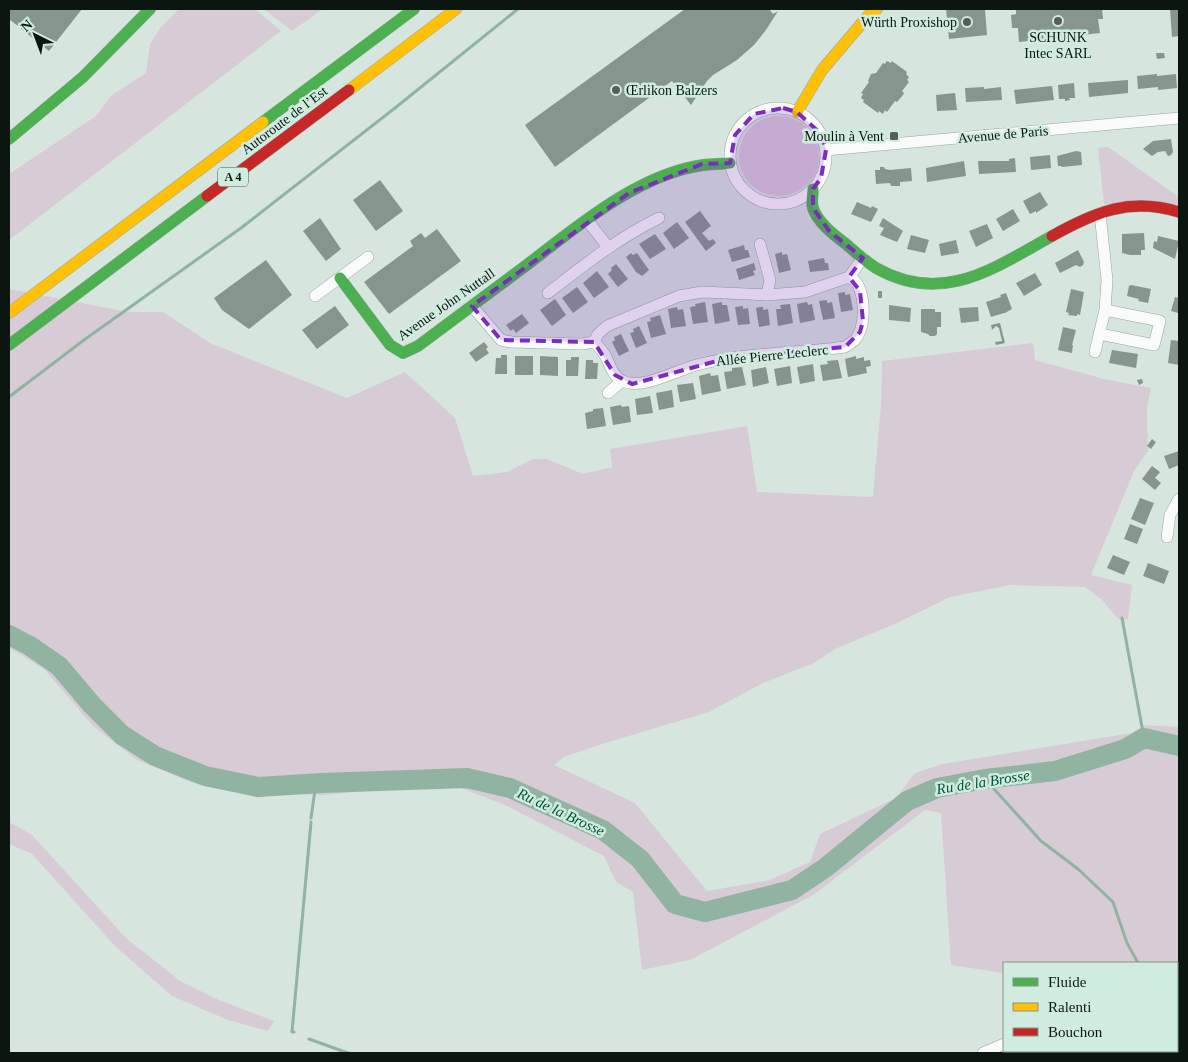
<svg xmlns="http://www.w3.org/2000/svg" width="1188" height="1062" font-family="Georgia,serif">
  <rect width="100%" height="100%" fill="#d6e6de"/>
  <!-- green -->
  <path fill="#d7cbd6" d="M179 9H255L281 31 9 240V174L96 116 112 95 146 73 150 44 161 27Z
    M264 9H323L292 31Z
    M739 156a40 40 0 1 1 80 0a40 40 0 1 1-80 0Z
    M1108 147 1179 197V206L1104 204 1098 148Z
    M9 289 128 312H163L210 343 347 398 405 372 455 418 473 476 507 472 533 459H547L583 474 612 467 610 449 747 426 757 492 873 497 881 404 882 361 1033 343 1035 360 1104 379 1151 388 1147 408 1148 451 1134 471 1091 575 1132 585 1128 619 1119 620 1102 600 1085 587 1011 585 950 597 897 623 837 648 814 663 761 684 709 712 605 743 564 757 554 765 635 803 707 891 770 880 810 862 820 834 896 798 915 773 942 764 1132 733 1145 725 1179 727V976L1177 977V963H1004V973L951 965 941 813 925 810 813 895 690 960 642 970 633 892 616 882 604 856 505 805 461 788 412 787 324 795 243 792 191 782 137 760 93 726 44 669 9 648Z
    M9 822 32 835 126 938 180 981 219 1000 274 1021 268 1031 228 1020 172 996 115 946 32 854 9 844Z
    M1057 1051H1166V1053H1057Z"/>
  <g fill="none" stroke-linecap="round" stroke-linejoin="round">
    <!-- stream -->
    <path stroke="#91b3a2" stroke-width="3" d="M9 397 84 340 241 228 395 108 518 9
      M1122 618 1144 738
      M985 779 1041 841 1078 869 1113 902 1127 943 1138 963
      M311 818 316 783
      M294 1032H292L311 822
      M309 1039 348 1053
      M1162 1051V1053"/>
    <!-- river -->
    <path stroke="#91b3a2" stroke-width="20" d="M9 635 30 646 59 666 92 705 122 735 155 756 205 776 258 787 321 783 467 778 510 788 603 830 640 859 675 904 705 912 792 890 825 868 907 801 937 788 985 779 1055 771 1125 749 1144 738 1179 746"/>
  </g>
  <!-- building -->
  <path fill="#86958e" d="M9 9H82L49 51 9 19Z
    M685 9H769L773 14 778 11 766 30 754 45 737 60 713 75 707 81 691 105 672 81 555 167 525 125Z
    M946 9H985L987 35 949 39Z
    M1016 9H1102L1103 19H1098L1100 33 1019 42 1018 28H1012L1011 15 1016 14Z
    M1170 9H1179V36L1172 37Z
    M1156 53H1164L1165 58 1157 59Z
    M887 61 891 63 892 61 907 72 906 74 909 77 907 80 909 82 902 91 904 93 903 95 897 102 895 101 887 112 885 110 883 114 879 111 878 113 863 102 864 100 861 98 863 94 861 93 869 82 868 81 871 74 876 73 883 63 885 64Z
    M1157 74V76L1176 74 1177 88 1158 90V87L1138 89 1137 76Z
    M1128 80V93L1089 97 1088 83Z
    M1074 83 1075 98H1069L1070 100 1065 101V99H1059L1058 85Z
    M1052 86 1054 100 1016 104 1014 90Z
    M984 87V89L1001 87 1002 100 966 102 965 88Z
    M955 93 957 110 937 111 936 95Z
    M1171 139 1173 152 1171 155 1168 156 1165 151 1158 152 1152 156 1143 149 1153 141Z
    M1076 151 1081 152 1082 165 1062 167 1061 166H1058L1057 156Z
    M1050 155 1051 168 1031 170 1030 157Z
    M1015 158 1016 172 979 174 978 161H1009V159Z
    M964 161 966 176 927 182 926 168Z
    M880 167H884L885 169 890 170 911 168 912 181 900 182V186H891L890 183 876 184 875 170H880Z
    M380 180 403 211 376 231 353 200Z
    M1040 192 1048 205 1036 213V211L1030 214 1023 201Z
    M857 202 871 208 872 206 878 209 871 222 851 214Z
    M1013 209 1020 221 1003 231 996 219Z
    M700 211 711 226 702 233 709 241 713 239 716 243 706 251 685 222Z
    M320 218 341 249 326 261 303 231Z
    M883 218 903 231 897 242 880 235 884 228 879 226Z
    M677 222 689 238 674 249 663 233Z
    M987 224 993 238 976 247 969 231Z
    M437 229 461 261 389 314 364 282 413 246 410 241 421 233 425 238Z
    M1144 233 1145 250H1141V255H1130L1122 253V234Z
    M655 234 666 249 650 259 639 244Z
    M911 235 929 240 925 253 907 249Z
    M1158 236 1179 241 1175 259 1153 248 1154 241 1157 242Z
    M956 240 959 253 941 256 939 244Z
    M744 245 745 250H748L750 257 732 262 728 250Z
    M1078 250 1084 262 1083 265 1080 267 1076 265 1060 273 1055 263Z
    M782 252V255L787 254 791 270 779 273 775 254Z
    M631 253 633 255 637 253 649 270 642 276 636 272 626 257Z
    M824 258 825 263H828L829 270 810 272 808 261Z
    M266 260 292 295 249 329 222 310 214 298Z
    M754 263 756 270 753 271 755 275 739 280 736 269Z
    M616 264 628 279 618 287 608 274 612 270 611 268Z
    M597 271 609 287 594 298 583 283Z
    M1035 273 1042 285 1024 296 1016 283Z
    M1131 285 1151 289 1148 303 1138 301 1139 299 1127 296 1129 286Z
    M577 287 588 302 573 313 562 298Z
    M1071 289 1084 292 1080 315 1077 314V316L1068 315 1069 313 1066 312Z
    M878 291H882V298H878Z
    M845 292V295L850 294 853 310 841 312 838 293Z
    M1006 293 1012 309 1005 313H1004L991 317 986 302 1001 297 1000 295Z
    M1175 297 1179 298V312L1178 313 1171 311Z
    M555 299 566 315 552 326 540 310Z
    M827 300V303L832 302 835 318 823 320 819 301Z
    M705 302 708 322 693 324 690 307 696 306 695 304Z
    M722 302V305H727L730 321 715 324 712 304Z
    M807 302 808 305 812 304 815 320 800 323 797 304Z
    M790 304 793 323 778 326 776 309H781L780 305Z
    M889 305 911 308 910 322 889 320Z
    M335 306 349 325 317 349 302 330Z
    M743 306V309L748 308 750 324 738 325 735 307Z
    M677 307 678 310 683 309 686 326 671 328 668 309Z
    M760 307H763V310L768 309 770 325 759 327 756 308Z
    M978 307 979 321 961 323 959 308Z
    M921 309H935V312H941V327H937V334L935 336H930L928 334 921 332Z
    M522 314 529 323 516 333 513 329 511 331 506 325Z
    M660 315 666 334 651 338 647 322 651 321 650 318Z
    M1000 323 1005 343 996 345 995 342 1002 341 999 328 996 326 992 330 991 325Z
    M639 326 647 343 636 348 630 333 634 332 633 329Z
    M1063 327 1076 330 1072 345H1073L1072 353 1058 350Z
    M621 334 629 351 619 356 612 342 615 340 614 337Z
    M1171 340 1179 341V365L1168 363Z
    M484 342 488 347 486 349 489 353 476 362 469 353Z
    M1112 350 1138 354 1136 368 1109 363Z
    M501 355H507V374H495L496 358H501Z
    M515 356H533V375H515Z
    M540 356 558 357V376L540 375Z
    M856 356V359L864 357V361L870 360 871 366 866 367 867 373 848 377 845 359Z
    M571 357H579L578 376H566V360H571Z
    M586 360H593V363H598L597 379H585Z
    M838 360 842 378 823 381 820 365 828 364 827 361Z
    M813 364 815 381 800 384 797 367Z
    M790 366 792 383 777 386 774 369Z
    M742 367 746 385 727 389 724 372 732 371V368Z
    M766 367 769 383 753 387 751 370Z
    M710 373 711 376 718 375 721 391 702 395 699 376Z
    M1142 379 1143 383 1139 385 1137 380Z
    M693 383 696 399 680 402 677 385Z
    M672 390 674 407 659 410 656 393Z
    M650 396 653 413 637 415 635 399Z
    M621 405 622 407 629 406 631 422 613 425 610 407Z
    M603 408 606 426 587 429 585 413 593 411V409Z
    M1152 439 1156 442 1151 449 1147 446Z
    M1179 451V465L1169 469 1164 456Z
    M1152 466 1160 472 1155 478 1161 483 1155 490 1142 479Z
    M1140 498 1154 503 1145 525 1131 519Z
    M1130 524 1143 529 1137 544 1124 539Z
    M1113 555 1130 562 1124 575 1107 568Z
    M1148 563 1169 571 1164 584 1143 576Z"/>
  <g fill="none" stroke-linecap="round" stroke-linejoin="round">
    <defs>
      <path id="street" d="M730 156a48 48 0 1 1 96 0a48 48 0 1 1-96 0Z
        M826 150 1179 118
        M587 220 608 247
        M760 244 770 280 767 295
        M548 293C584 265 618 238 659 218
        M315 296 368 257
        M472 306 501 340 511 342 582 344 594 342 598 334 607 326 679 296 702 292 767 295 805 292 849 277 863 258
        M1100 334 1154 345 1160 321 1105 310
        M594 342C598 346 603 351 606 357 610 365 613 377 623 381 641 390 674 372 693 366 742 352 794 354 845 347 848 345 852 342 855 340 866 327 865 299 858 285 856 281 852 279 849 277
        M1095 352 1105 310 1107 280 1100 213
        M608 393 622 381
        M1167 537 1170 515 1179 499
        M1177 968 1179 967
        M983 1053 1004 1044"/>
      <path id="fast" d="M263 122 414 9
        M9 139 83 77 150 9
        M813 189C813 195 811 202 813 208 818 223 834 235 846 244 855 252 865 261 876 268 943 306 994 268 1052 236
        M340 278 390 345 403 353 418 346C455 318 492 291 528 264 579 225 639 174 703 165 712 164 721 164 730 163
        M9 345 207 196"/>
      <path id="slow" d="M349 90 456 9
        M797 112 822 70 868 16 877 9
        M9 313 263 122"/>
      <path id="jam" d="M207 196 349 90
        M1052 236C1095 212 1130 197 1179 212"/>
    </defs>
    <!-- street casing -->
    <use href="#street" stroke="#99a59f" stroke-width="12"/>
    <!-- fast casing -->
    <use href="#fast" stroke="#99a59f" stroke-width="12"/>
    <!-- slow casing -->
    <use href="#slow" stroke="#99a59f" stroke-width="12"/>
    <!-- jam casing -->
    <use href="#jam" stroke="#99a59f" stroke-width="12"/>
    <!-- street -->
    <use href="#street" stroke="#f9fbfa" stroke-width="11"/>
    <!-- fast -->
    <use href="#fast" stroke="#4caf50" stroke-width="11"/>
    <!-- slow -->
    <use href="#slow" stroke="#ffc107" stroke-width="11"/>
    <!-- jam -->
    <use href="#jam" stroke="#c62828" stroke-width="11"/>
  </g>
  <!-- marked area -->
  <path fill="#7b2cbf" fill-opacity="0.2" stroke="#7b2cbf" stroke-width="4" stroke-dasharray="10 6" stroke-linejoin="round" d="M783 108 797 112 821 134 826 150 821 178 813 189V208L830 232 863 258 849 277 860 291 863 321 860 332 845 347 728 358 632 384 615 375 594 342 501 340 472 306 629 193 702 164 730 163 735 135 754 114Z"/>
  <!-- markers -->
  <g fill="#535f59" stroke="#d0ecde" stroke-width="2">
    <circle cx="1058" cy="21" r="5"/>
    <circle cx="967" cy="22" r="5"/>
    <circle cx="616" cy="90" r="5"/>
    <rect x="889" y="131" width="10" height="10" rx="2.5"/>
  </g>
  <g text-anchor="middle" stroke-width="5" stroke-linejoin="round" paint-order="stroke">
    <!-- shield labels -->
    <rect fill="#d0ecde" stroke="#47564e" stroke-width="1" x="218" y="167.5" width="30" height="19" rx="4"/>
    <g font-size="12" font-weight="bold" fill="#0c1611">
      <text x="233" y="181">A 4</text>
    </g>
    <!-- poi labels -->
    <g font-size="14" fill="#0c1611" stroke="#d0ecde" text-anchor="end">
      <text x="957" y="27">Würth Proxishop</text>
      <text x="1058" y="42" text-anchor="middle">SCHUNK<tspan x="1058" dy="16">Intec SARL</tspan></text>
      <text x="626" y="95" text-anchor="start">Œrlikon Balzers</text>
      <text x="884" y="141">Moulin à Vent</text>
    </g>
    <!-- street labels -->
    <g font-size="14" fill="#0c1611" stroke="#d0ecde">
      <text transform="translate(284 120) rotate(-37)" y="5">Autoroute de l’Est</text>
      <text transform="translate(1003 134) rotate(-5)" y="5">Avenue de Paris</text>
      <text transform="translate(446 304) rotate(-35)" y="5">Avenue John Nuttall</text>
      <text transform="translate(772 355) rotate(-6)" y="5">Allée Pierre Leclerc</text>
    </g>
    <!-- water labels -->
    <g font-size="15" font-style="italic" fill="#005339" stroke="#d0ecde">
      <text transform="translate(983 782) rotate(-9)" y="5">Ru de la Brosse</text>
      <text transform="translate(561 812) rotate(25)" y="5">Ru de la Brosse</text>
    </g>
  </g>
  <!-- border -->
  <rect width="1188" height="1062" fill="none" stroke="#0c1611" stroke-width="20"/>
  <!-- legend -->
  <rect x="1003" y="962" width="175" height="90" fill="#d0ecde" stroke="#82968c"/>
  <rect x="1013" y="978" width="25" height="8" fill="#4caf50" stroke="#82968c"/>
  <text x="1048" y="987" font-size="15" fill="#0c1611">Fluide</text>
  <rect x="1013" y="1003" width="25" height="8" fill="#ffc107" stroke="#82968c"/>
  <text x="1048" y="1012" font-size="15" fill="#0c1611">Ralenti</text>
  <rect x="1013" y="1028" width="25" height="8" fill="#c62828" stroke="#82968c"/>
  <text x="1048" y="1037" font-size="15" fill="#0c1611">Bouchon</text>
  <!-- north arrow -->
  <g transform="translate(35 35) rotate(318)" stroke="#d0ecde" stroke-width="4" paint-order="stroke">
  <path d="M0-4L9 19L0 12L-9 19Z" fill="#0c1611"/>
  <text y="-8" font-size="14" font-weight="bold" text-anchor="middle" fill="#0c1611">N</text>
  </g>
</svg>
